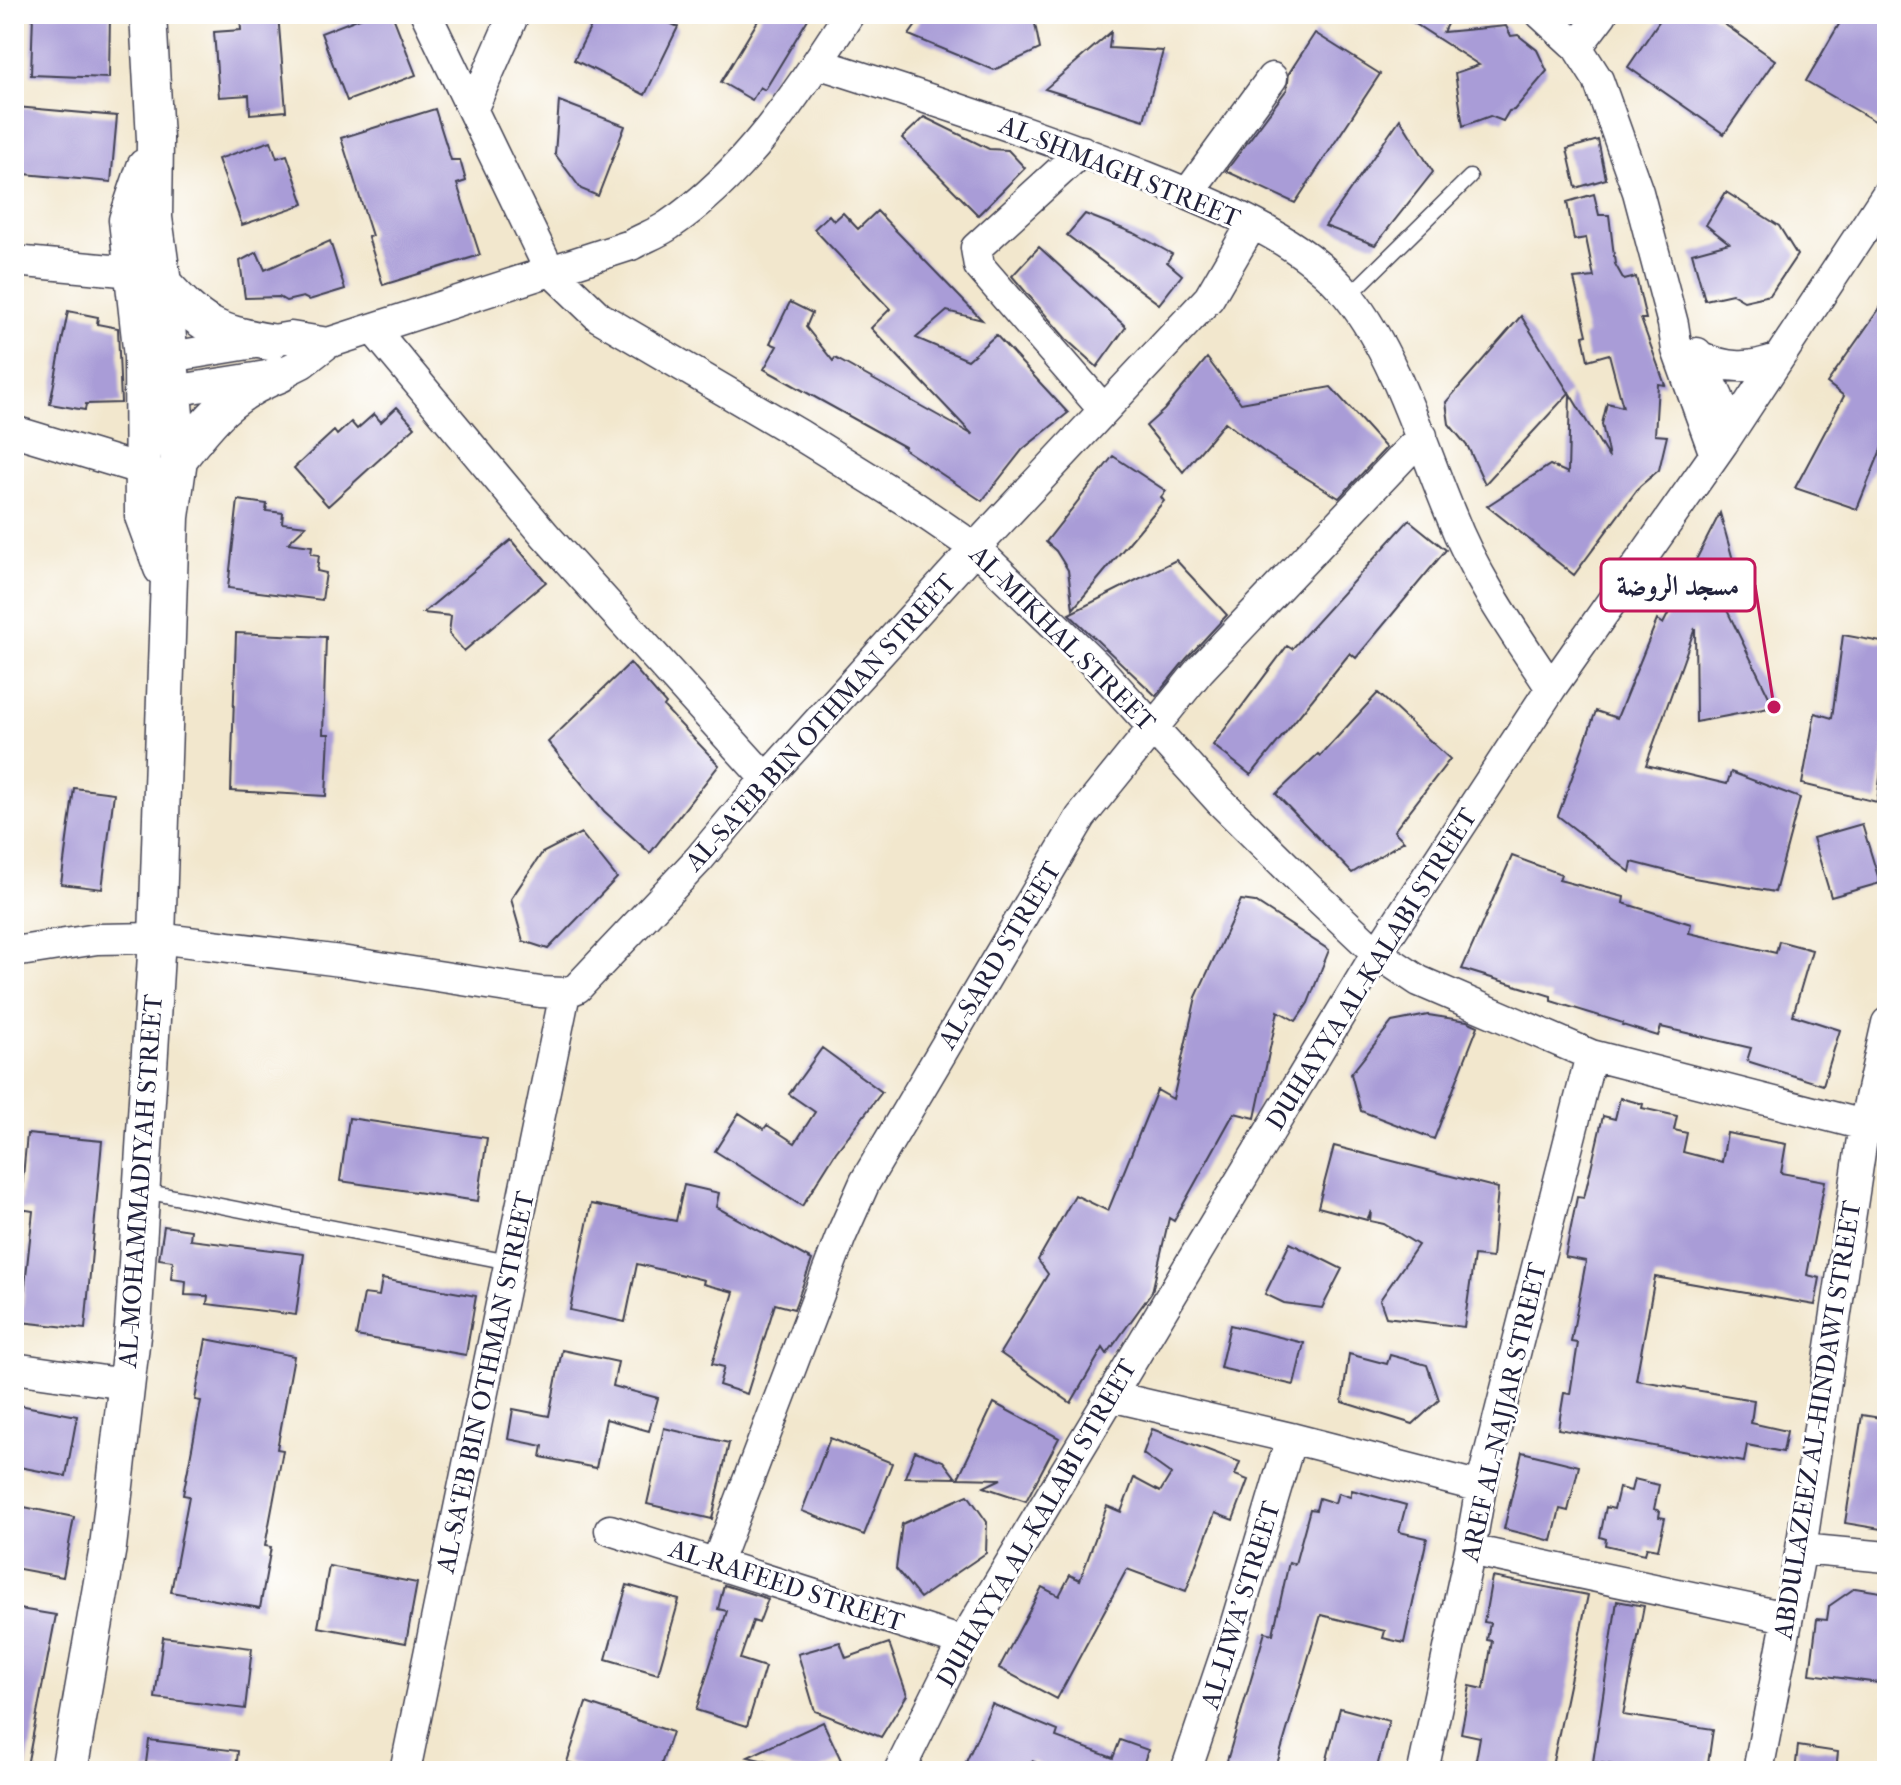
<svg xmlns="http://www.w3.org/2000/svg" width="1901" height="1785" font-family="'IM FELL French Canon',Amiri,serif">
  <rect width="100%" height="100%" fill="#fff"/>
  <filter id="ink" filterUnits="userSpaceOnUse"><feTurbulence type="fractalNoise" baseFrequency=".0125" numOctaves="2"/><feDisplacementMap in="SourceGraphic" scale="16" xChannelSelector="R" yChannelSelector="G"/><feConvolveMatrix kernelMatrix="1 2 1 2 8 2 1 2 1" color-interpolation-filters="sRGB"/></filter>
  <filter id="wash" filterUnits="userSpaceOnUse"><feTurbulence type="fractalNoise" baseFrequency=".006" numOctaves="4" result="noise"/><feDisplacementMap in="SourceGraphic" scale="32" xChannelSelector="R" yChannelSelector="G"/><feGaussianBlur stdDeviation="1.8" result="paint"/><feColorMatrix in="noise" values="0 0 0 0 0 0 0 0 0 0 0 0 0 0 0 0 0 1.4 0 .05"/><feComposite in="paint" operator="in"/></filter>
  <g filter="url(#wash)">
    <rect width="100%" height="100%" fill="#f2e7cd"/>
    <g id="blocks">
      <!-- building -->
      <path fill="#a99cd7" d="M33 14H110L109 78 31 75Z
        M240 14H278L286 111 250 114 249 95 219 97 214 32 241 30Z
        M370 14H392L416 75 347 101 321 33Z
        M597 14H651L678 27 645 95 574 60Z
        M762 14H811L765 90 760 87 752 100 721 82Z
        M924 14H1033L1040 49 994 70 909 35Z
        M1400 14H1452L1443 32 1506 26 1511 36 1518 35 1537 50 1547 71 1514 110 1509 111 1503 121 1490 116 1463 126 1455 73 1479 65Z
        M1664 14H1710L1775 60 1724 134 1628 67Z
        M1845 14H1887V113L1880 124 1806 81Z
        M1111 32 1109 48 1163 51 1144 120 1045 89Z
        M1315 33 1380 74 1295 203 1226 171 1287 89 1289 73Z
        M559 101 625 126 598 196 581 189 555 154Z
        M16 107 117 116 111 182 14 173Z
        M435 109 451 160H460L466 181 457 184 480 255 383 285 368 237 372 236 341 138Z
        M924 117 989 149 1008 150 1025 168 978 215 902 138Z
        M1400 119 1433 172 1375 245 1325 226Z
        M1598 140 1606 179 1576 188 1567 149Z
        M271 141 277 158 287 155 304 204 242 225 218 159Z
        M1726 192 1779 226 1797 255 1770 295 1744 301 1732 294 1705 300 1692 253 1729 243 1706 225Z
        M1594 194 1599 215H1609L1615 264 1624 280 1636 277 1646 319H1641L1665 385 1658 384 1655 435 1667 436 1659 470 1640 486 1574 575 1487 506 1550 465 1568 473 1570 394 1609 458 1602 424 1607 403 1623 407 1609 354 1588 360 1583 336 1587 335 1574 279 1594 277 1586 238 1574 240 1567 202Z
        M877 211 982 320 947 311 916 338 968 360 996 335 1068 413 1023 449 982 501 904 449 905 447 764 369 777 346 770 343 790 302 812 313 806 327 833 361 835 358 973 435 871 328 890 309 814 229 829 215 834 221 843 213 858 229Z
        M1085 214 1136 234 1172 254 1167 262 1182 275 1159 304 1067 235Z
        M330 241 345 289 309 300 303 297 286 301 279 297 245 298 240 261 257 252 265 270Z
        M1039 247 1126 327 1097 367 1067 340 1012 276Z
        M1887 298V435L1857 509 1795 488 1844 396 1827 383Z
        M68 311 98 317 97 324 118 328 121 403 86 404 85 410 50 404Z
        M1521 316 1569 393 1485 484 1468 447 1449 424 1446 402Z
        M1207 358 1241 403 1331 387 1386 448 1339 498 1264 452 1225 422 1183 472 1146 426 1164 410Z
        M397 407 415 427 328 506 294 468 334 431 337 435 351 422 357 429 374 414 381 422Z
        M1113 456 1166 491 1161 497 1164 501 1073 609 1068 570 1056 551 1046 542Z
        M238 500 267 504 266 511 283 513 282 523 306 526 288 543 312 546 311 554 319 555 317 571 326 573 322 600 228 588Z
        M1720 513 1746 607 1723 602 1774 707 1696 722 1695 628 1646 765 1727 784 1731 772 1800 798 1775 892 1694 878 1632 862 1630 872 1558 816 1596 711 1617 718 1657 620 1663 624Z
        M1409 520 1446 550 1356 658 1350 653 1251 775 1213 745 1287 646 1292 649Z
        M511 540 546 582 464 651 449 634 451 616 423 613Z
        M1176 560 1227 615 1186 659 1156 696 1069 614Z
        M236 633 326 637 323 734H329L326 796 231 791Z
        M1843 635 1887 643V721L1877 802 1802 784 1815 713 1832 718Z
        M630 663 666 704 664 707 719 765 650 853 604 811 548 742Z
        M1378 693 1450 759 1394 831 1404 841 1352 873 1276 794 1318 754 1320 756Z
        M74 788 114 793 102 889 61 884Z
        M1862 824 1880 883 1831 897 1813 838Z
        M581 833 617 878 548 949 523 941 511 899 542 853Z
        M1512 856 1561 874 1559 880 1624 897 1623 903 1691 924 1689 933 1776 953 1779 941 1812 950 1793 1015 1840 1030 1823 1085 1747 1061 1751 1048 1661 1027 1658 1036 1622 1025 1623 1023 1551 1001V996L1462 969Z
        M1241 900 1255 902 1329 950 1308 1003 1296 1021 1278 1011 1255 1118 1234 1113 1174 1221 1169 1218 1152 1292 1107 1354 1103 1348 1071 1403 1000 1353 1048 1274 1038 1260 1075 1195 1108 1211 1157 1090 1173 1099 1196 997Z
        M1428 1015 1467 1021 1478 1026 1434 1139 1361 1111 1351 1074 1392 1022Z
        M822 1048 882 1092 836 1152 802 1206 715 1151 739 1113 764 1129 767 1125 795 1143 815 1112 789 1094Z
        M1620 1098 1643 1104 1642 1108 1677 1116 1674 1130 1687 1133 1683 1152 1722 1162 1727 1133 1786 1144 1781 1173 1825 1181 1807 1275 1820 1278 1815 1305 1655 1277 1636 1380 1754 1400 1751 1423 1787 1431 1783 1452 1747 1445 1744 1462 1558 1429 1564 1393 1570 1394 1578 1343 1571 1342 1586 1261 1565 1257 1577 1197 1584 1198 1603 1116 1615 1119Z
        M349 1118 487 1138 478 1201 340 1181Z
        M27 1134 102 1141 85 1329 21 1322 33 1211 20 1209Z
        M1334 1146 1498 1188 1492 1258 1474 1256 1464 1327 1386 1317 1380 1300 1418 1245 1384 1224 1370 1221 1371 1211 1367 1220 1318 1207Z
        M684 1185 719 1193 716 1207 812 1260 794 1309 775 1304 747 1394 719 1385 724 1367 712 1364 734 1292 703 1284 704 1280 637 1264 625 1322 570 1310 591 1204 676 1221Z
        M164 1226 191 1230 190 1240 304 1254 296 1315 207 1304 208 1296 185 1295 186 1281 171 1279 173 1261 159 1259Z
        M1290 1243 1342 1269 1322 1308 1284 1303 1265 1294Z
        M382 1279 476 1296 466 1355 356 1336 364 1294 379 1296Z
        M1230 1325 1304 1343 1294 1385 1220 1368Z
        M206 1339 294 1356 277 1449 283 1450 265 1546 271 1547 260 1608 171 1592 189 1496 183 1495 201 1401 195 1400Z
        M562 1350 618 1362 613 1386 658 1398 649 1431 606 1419 596 1468 541 1457 543 1446 508 1439 513 1409 549 1416Z
        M1349 1354 1387 1364 1390 1355 1427 1365 1439 1400 1413 1424 1342 1402Z
        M994 1403 1059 1438 1026 1501 984 1487 1001 1479 958 1478Z
        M14 1404 77 1416 66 1476 14 1466Z
        M1862 1415 1887 1419V1530L1845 1523Z
        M664 1428 729 1443 712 1519 647 1504Z
        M1152 1429 1240 1462 1235 1475 1248 1480 1233 1520 1215 1513 1186 1591 1127 1569 1057 1699 999 1668 1042 1587 1059 1596 1070 1575 1080 1580 1107 1506 1121 1512 1134 1478 1160 1492 1171 1474 1143 1454Z
        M830 1438 892 1463 864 1535 802 1511Z
        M915 1451 943 1461 956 1478 905 1477Z
        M1522 1452 1579 1466 1568 1511 1560 1509 1552 1541 1504 1529Z
        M1634 1479 1659 1485 1654 1509 1660 1511 1659 1517 1665 1518 1658 1549 1647 1547 1645 1554 1605 1545 1606 1539 1600 1537 1606 1507 1614 1509 1619 1488 1631 1491Z
        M1352 1490 1406 1505 1399 1532 1427 1538 1404 1643 1383 1638 1385 1631 1321 1615 1275 1771H1224L1265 1632 1273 1634 1289 1562 1295 1564 1310 1509 1316 1510 1319 1498 1335 1503 1338 1493 1350 1497Z
        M968 1495 987 1522 986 1553 920 1598 896 1569 902 1524Z
        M14 1505 74 1517 63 1577 14 1568Z
        M329 1566 417 1583 406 1643 318 1627Z
        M1492 1577 1588 1595 1551 1771H1474L1480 1737 1461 1733 1470 1686 1484 1689 1492 1641 1487 1640 1490 1623 1484 1622Z
        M627 1585 679 1600 658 1674 606 1659Z
        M724 1585 768 1599 759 1623 753 1621 740 1659 765 1667 747 1726 696 1710 727 1611 718 1609Z
        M1855 1588 1887 1593V1684L1810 1674 1817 1619 1827 1620 1829 1606Z
        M1617 1601 1644 1606 1623 1715 1713 1729 1707 1771 1656 1765 1655 1771H1653L1593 1762Z
        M14 1608 56 1615 26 1771H14Z
        M163 1637 252 1648 245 1709 155 1698Z
        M840 1642 846 1658 889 1643 907 1695 881 1737 815 1711 798 1654Z
        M586 1703 672 1732 659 1771H595L567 1762Z
        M992 1704 1058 1731 1056 1737 1113 1758 1120 1740 1148 1750 1141 1771H1057L1032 1761 1028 1771H962Z
        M1340 1708 1389 1721 1376 1771H1356L1326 1763Z
        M823 1722 841 1760 816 1771H805L748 1757Z
        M149 1740 238 1751 236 1771H145Z
        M1798 1746 1838 1752 1836 1771H1795Z"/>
    </g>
  </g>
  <g filter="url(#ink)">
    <use href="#blocks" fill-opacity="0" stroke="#414051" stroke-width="2"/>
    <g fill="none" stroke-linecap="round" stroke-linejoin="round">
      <defs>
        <path id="service" d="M1349 296 1470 177
          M144 1191 509 1262"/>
        <path id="minor" d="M426 14 549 269 599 317 800 435 908 502 975 548 1097 666 1218 799 1308 888 1377 953 1419 981 1591 1055 1864 1125
          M1541 14 1577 47 1598 80 1638 192 1673 324 1677 350 1714 452
          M1577 47 1602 14
          M817 63C925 97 1032 132 1137 173 1205 200 1303 237 1349 297 1396 356 1422 446 1451 515 1475 577 1514 632 1551 688
          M473 108 514 14
          M1082 151 976 248 979 266 1103 409
          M1188 193 1272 78
          M14 264 25 262 133 272
          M374 330 545 535 766 779
          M1697 353 1718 397 1729 429
          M1699 356C1727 369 1749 369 1777 359
          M148 357H170L291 337 328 343
          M149 391H172L280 374 302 363 328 343 631 245C643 238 658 233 669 225 745 174 800 90 849 14
          M14 431 143 470
          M14 952 97 939 157 938 341 961 540 992 565 993 577 988 699 859 766 779 975 548 1209 298 1252 224
          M14 1368 125 1384
          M1110 1396 1291 1438 1481 1487
          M610 1530 963 1642
          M1801 1549 1887 1557
          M1470 1550 1786 1617
          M717 1562 841 1236 865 1182 1081 817 1199 671 1422 436
          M405 1771 565 993
          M899 1771 963 1642 1377 953 1551 688 1723 443 1887 194
          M1186 1771 1235 1626 1291 1438
          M1423 1771 1470 1550 1481 1487 1591 1055
          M1758 1771 1801 1549 1864 1125 1887 1023"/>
        <path id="tertiary" d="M145 167 127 220 142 357 143 516 162 568
          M163 283C202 326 213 332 270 342
          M179 459C210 419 230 393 280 374
          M69 1771 108 1547 133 1327 157 938 171 517 179 459 163 283 154 218 155 139 148 14"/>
      </defs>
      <!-- service casing -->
      <use href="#service" stroke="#414051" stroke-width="17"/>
      <!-- minor casing -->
      <use href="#minor" stroke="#414051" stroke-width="33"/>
      <!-- tertiary casing -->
      <use href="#tertiary" stroke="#414051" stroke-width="39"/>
      <!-- service -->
      <use href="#service" stroke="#fff" stroke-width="14"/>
      <!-- minor -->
      <use href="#minor" stroke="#fff" stroke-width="30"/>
      <!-- tertiary -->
      <use href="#tertiary" stroke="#fff" stroke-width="36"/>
    </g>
  </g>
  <g text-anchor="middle" stroke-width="6" stroke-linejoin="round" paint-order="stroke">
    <!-- street labels -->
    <g font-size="26" fill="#22223b" stroke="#fff">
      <text transform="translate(1120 171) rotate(22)" y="9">AL-SHMAGH STREET</text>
      <text transform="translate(1063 638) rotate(45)" y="9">AL-MIKHAL STREET</text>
      <text transform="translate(820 722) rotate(-48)" y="9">AL-SA‘EB BIN OTHMAN STREET</text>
      <text transform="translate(999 955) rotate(-59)" y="9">AL-SARD STREET</text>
      <text transform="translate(1371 969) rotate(-58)" y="9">DUHAYYA AL-KALABI STREET</text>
      <text transform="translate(140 1181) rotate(-86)" y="9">AL-MOHAMMADIYAH STREET</text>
      <text transform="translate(485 1382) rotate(-78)" y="9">AL-SA‘EB BIN OTHMAN STREET</text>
      <text transform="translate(1503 1412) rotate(-77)" y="9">AREF AL-NAJJAR STREET</text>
      <text transform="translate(1817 1420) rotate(-81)" y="9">ABDULAZEEZ AL-HINDAWI STREET</text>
      <text transform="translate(1036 1523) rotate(-60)" y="9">DUHAYYA AL-KALABI STREET</text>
      <text transform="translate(787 1585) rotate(18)" y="9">AL-RAFEED STREET</text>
      <text transform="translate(1240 1605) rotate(-73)" y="9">AL-LIWA' STREET</text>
    </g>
  </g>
  <!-- callouts -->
  <path fill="none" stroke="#c2185b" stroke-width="3" d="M1774 707L1755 585"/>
  <circle fill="#c2185b" stroke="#fff" stroke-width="3" cx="1774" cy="707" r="8"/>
  <rect fill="#fff" stroke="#c2185b" stroke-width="3" x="1601" y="559" width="154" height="52" rx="8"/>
  <g font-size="28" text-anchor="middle" font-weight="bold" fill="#22223b">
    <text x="1678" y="595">مسجد الروضة</text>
  </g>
  <!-- margin -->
  <rect width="1901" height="1785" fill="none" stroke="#fff" stroke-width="48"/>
</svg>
